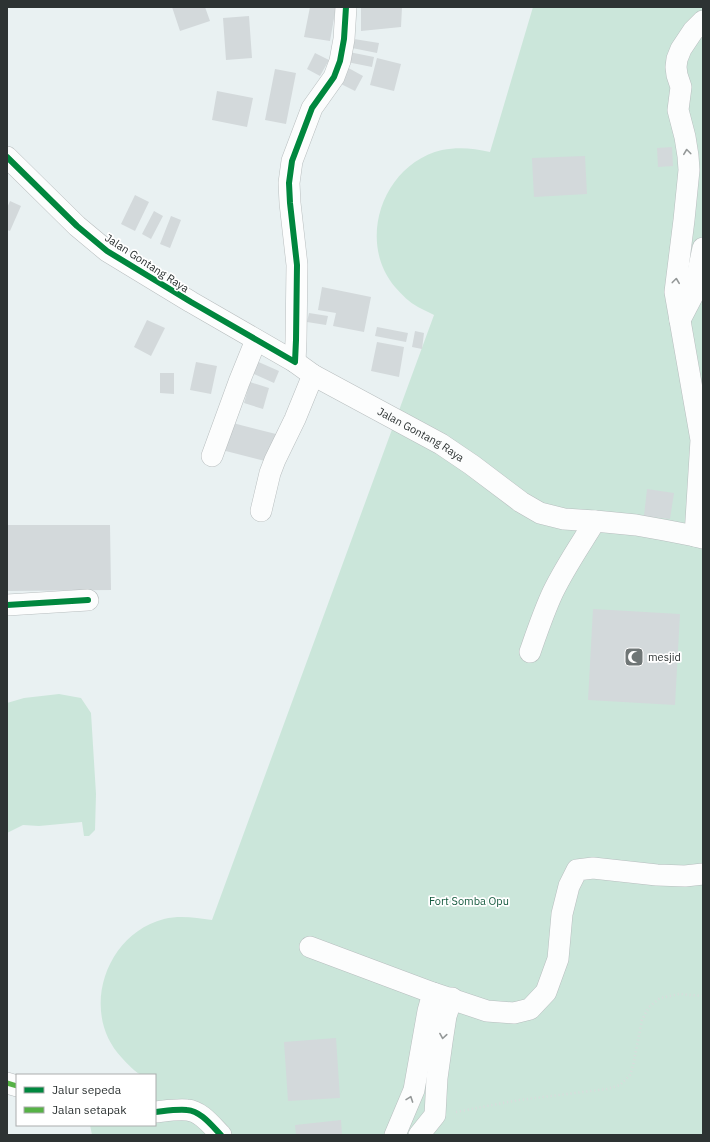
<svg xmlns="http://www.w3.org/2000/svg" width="710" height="1142" font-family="'IBM Plex Sans',sans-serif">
  <rect width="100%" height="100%" fill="#e9f1f2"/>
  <!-- green -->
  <path fill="#cbe6da" d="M533 7H703V1135H92L90 1125H155V1085L156 1083 155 1082V1075C151 1075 147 1076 143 1075 136 1074 127 1063 122 1058 79 1013 105 934 164 919 181 915 196 918 212 920L434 315C429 312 423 310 418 307 409 302 402 295 395 287 356 241 383 164 442 150 458 147 473 148 490 152Z
    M59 694 81 698 91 713 96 794 95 830 89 836H84L82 822 39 826 23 825 7 833V703L24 698Z"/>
  <!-- building -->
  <path fill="#d3d9db" d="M172 7H205L210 21 180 31Z
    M310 7H336L330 41 304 37Z
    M361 7H402L401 27 361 31Z
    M249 16 252 58 226 60 223 18Z
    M354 39 379 43 377 53 352 48Z
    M344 51 374 57 372 67 342 61Z
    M315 53 329 60 320 76 307 69Z
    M377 58 401 64 394 91 370 85Z
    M343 65 363 76 355 91 335 81Z
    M275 69 296 73 286 124 265 120Z
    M217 91 253 98 247 127 212 120Z
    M672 147 673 166 658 167 657 148Z
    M585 156 587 194 534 197 532 158Z
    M135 195 149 202 135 231 121 224Z
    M10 201 21 206 10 231 7 230V208Z
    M154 211 163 216 151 239 142 234Z
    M171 216 181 220 170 248 160 244Z
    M322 287 371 297 364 332 333 326 336 313 318 310Z
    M309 313 328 316 326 325 307 322Z
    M147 320 165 328 151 356 134 347Z
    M377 327 408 333 406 342 375 336Z
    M415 331 424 333 422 349 412 347Z
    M377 342 404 347 399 377 371 371Z
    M252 359 279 371 274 383 247 371Z
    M196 362 217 366 211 394 190 390Z
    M160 373H174V394L160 393Z
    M250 382 269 388 263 409 244 403Z
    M225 421 280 435 273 463 218 449Z
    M647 489 674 493 670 519 644 516Z
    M7 525H110L111 590 7 591Z
    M593 609 680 614 675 705 588 700Z
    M336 1038 340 1098 288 1101 284 1042Z
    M341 1120 342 1135H296L295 1125Z"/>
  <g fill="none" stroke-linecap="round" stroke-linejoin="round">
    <defs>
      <g id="minor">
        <path id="s1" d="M7 157 77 226 107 251 191 302 295 362 313 375 441 444 472 465 521 502 540 513 564 519 595 521 636 525 664 530 695 536 703 538"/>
        <path d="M680 320 693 295 703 248"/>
        <path d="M295 362 296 340 297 265 290 203 289 183 292 161 312 108 334 77 340 61 344 39 346 7"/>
        <path d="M212 456 239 382 256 340"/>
        <path d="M261 511 270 473 275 460 295 419 313 375"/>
        <path d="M695 536 701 440 675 292 684 220 689 170 688 156 685 137 678 110 681 87 677 75 676 67 677 59 681 49 693 31 703 21"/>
        <path d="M7 605 88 600"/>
        <path d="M530 652C537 632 544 611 553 592 565 567 581 544 595 521"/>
        <path d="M310 947 433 993 487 1011 514 1013 530 1009 546 992 558 959 562 914 569 886 577 870 593 868 657 875 685 876 703 874"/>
        <path d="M7 1083 17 1086"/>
        <path d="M155 1112C165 1111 177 1109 187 1110 201 1111 212 1126 221 1135"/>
        <path d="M395 1135 414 1090 428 1011 433 993"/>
        <path d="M419 1135 435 1115 437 1078 442 1042 446 1016 452 998"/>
      </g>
    </defs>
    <!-- minor casing -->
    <use href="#minor" stroke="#b8bebf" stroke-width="22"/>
    <!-- path -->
    <path stroke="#d9dcdc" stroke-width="2.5" stroke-dasharray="1 3" stroke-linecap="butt" d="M456 1112 519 1100 607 1089 620 1085 630 1075 633 1066 642 1020 649 1007 660 998 679 994 703 996"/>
    <!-- minor -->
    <use href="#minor" stroke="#fcfdfd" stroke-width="21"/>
    <!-- quiet -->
    <path stroke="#56b246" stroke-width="5" stroke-dasharray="10 5" stroke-linecap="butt" d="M7 1083 17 1086"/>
    <defs>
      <path id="cycleway" d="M7 157 77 226 107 251 191 302 295 362 296 340 297 265 290 203 289 183 292 161 312 108 334 77 340 61 344 39 346 7
        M7 605 88 600
        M155 1112C165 1111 177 1109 187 1110 201 1111 212 1126 221 1135"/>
    </defs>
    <!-- cycleway casing -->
    <use href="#cycleway" stroke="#fff" stroke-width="8"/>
    <!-- cycleway -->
    <use href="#cycleway" stroke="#00873e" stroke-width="6"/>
  </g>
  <!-- one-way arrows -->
  <defs><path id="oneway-chevron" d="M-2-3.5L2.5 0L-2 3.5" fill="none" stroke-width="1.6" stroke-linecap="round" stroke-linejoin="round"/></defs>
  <g stroke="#949898">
    <use href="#oneway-chevron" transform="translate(687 152) rotate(-97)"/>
    <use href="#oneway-chevron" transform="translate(676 281) rotate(-83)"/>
    <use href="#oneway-chevron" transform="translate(443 1036) rotate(99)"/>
    <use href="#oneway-chevron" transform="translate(410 1099) rotate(-70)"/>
  </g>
  <!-- icons -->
  <defs>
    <symbol id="mosque-square" viewBox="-11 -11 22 22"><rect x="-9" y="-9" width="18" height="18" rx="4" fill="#6f7676" stroke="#fff"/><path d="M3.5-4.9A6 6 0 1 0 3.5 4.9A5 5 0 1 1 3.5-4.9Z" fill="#fff"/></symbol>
  </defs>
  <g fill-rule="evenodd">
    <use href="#mosque-square" x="623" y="646" width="22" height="22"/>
  </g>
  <g text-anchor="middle" stroke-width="3.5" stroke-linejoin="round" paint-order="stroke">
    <!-- street labels -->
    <g font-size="11" fill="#2d3333" stroke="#fff">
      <text transform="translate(147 263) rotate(33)" y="4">Jalan Gontang Raya</text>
      <text dy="4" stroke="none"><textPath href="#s1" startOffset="501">Jalan Gontang Raya</textPath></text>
    </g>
    <!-- poi labels -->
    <g font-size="11" fill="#2d3333" stroke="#fff" text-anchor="start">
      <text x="648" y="661">mesjid</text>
    </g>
    <!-- park labels -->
    <g font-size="11" fill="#155a3e" stroke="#fff">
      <text x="469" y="905">Fort Somba Opu</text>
    </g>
  </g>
  <!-- border -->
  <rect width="710" height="1142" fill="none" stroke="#2d3333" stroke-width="16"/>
  <!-- legend -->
  <rect x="16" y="1074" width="140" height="52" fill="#ffffff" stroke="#abadad"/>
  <rect x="24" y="1087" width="20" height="6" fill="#00873e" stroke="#abadad"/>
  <text x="52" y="1094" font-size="12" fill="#2d3333">Jalur sepeda</text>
  <rect x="24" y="1107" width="20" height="6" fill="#56b246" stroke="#abadad"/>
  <text x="52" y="1114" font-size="12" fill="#2d3333">Jalan setapak</text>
</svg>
